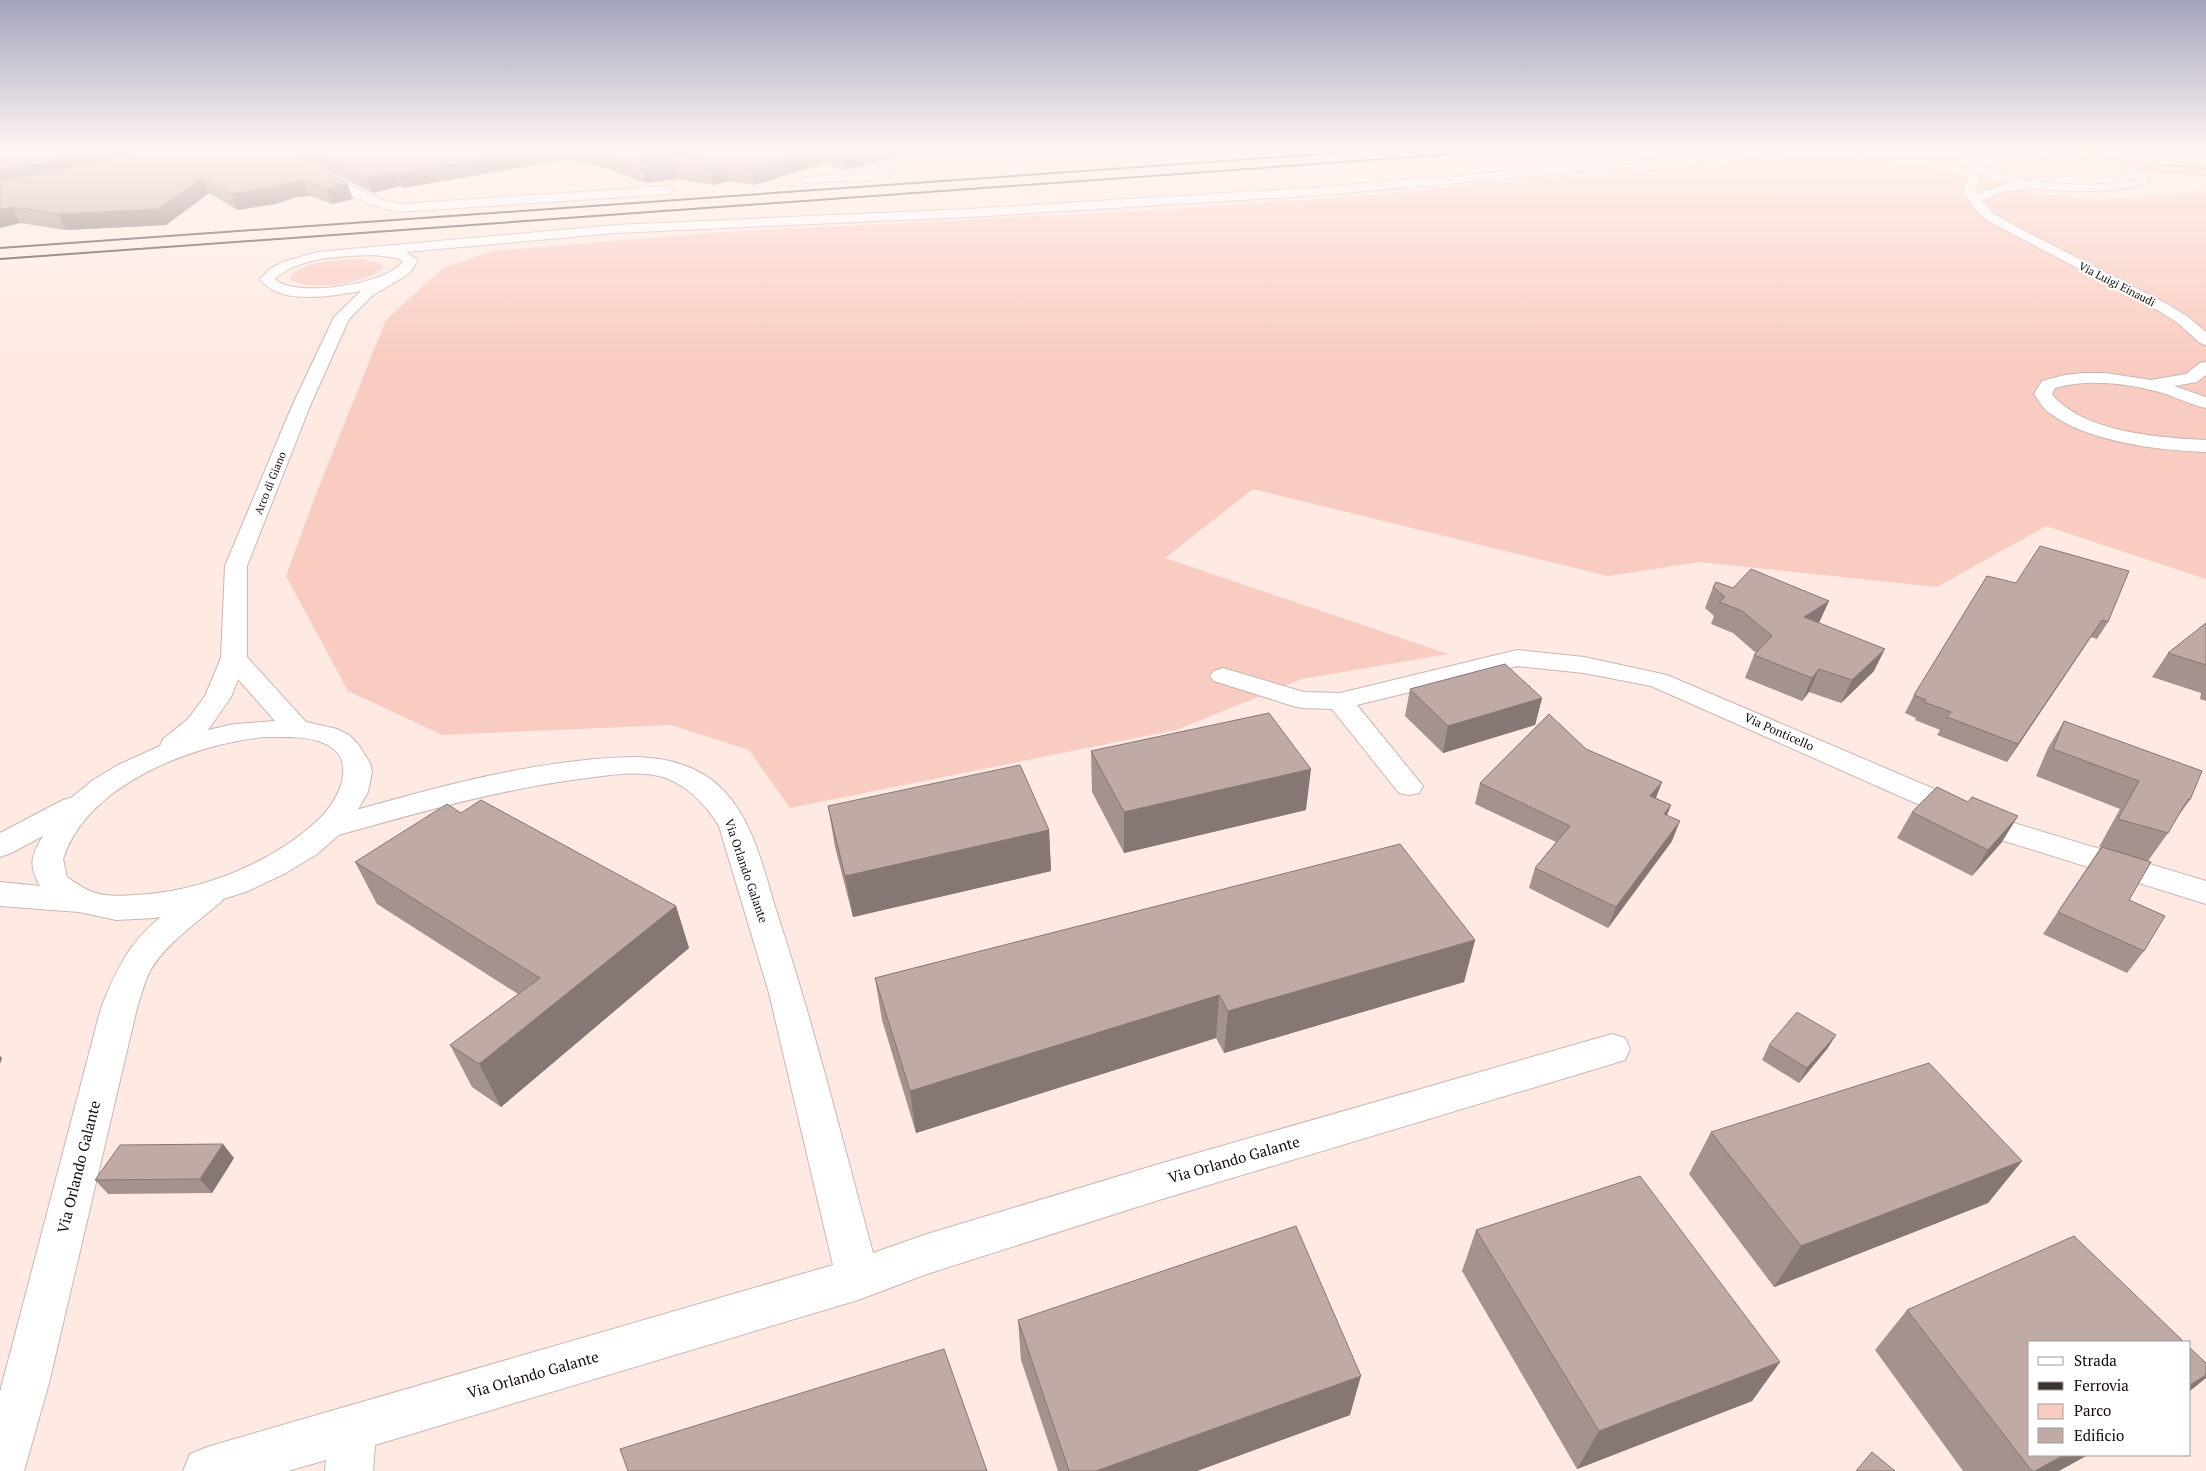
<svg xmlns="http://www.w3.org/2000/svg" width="2206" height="1471" font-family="'PT Serif',serif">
  <rect width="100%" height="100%" fill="#ffe9e3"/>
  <!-- green -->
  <path fill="#f9ccc1" d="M1846 158 1927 165 2038 194 2096 199 2159 196 2206 190V579L2046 526 1937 587 1699 562 1608 576 1253 489 1165 558 1448 654 1302 679 1176 730 790 808 749 750 671 725 442 735 348 691 286 576 314 499 386 320 443 268 494 251 726 232 1168 210 1374 195 1759 159Z
    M361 259 382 264 383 268C368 283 309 292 291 280V276C307 260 339 260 361 259Z"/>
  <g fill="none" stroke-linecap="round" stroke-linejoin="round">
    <defs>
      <path id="minor" d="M266 150C309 150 352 196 400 204L668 186 674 190 668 194 400 212 382 208 357 199Z
        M927 150H941L871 180 805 183 799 180 805 177 869 174Z
        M1517 650 1584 657 1667 675 2014 823 2206 881V904L1992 837 1651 686 1584 673 1517 666 1357 705 1423 786 1419 793 1409 795 1399 793 1332 709 1302 708 1293 706 1214 681 1210 676 1214 671 1223 668 1304 692 1340 693Z
        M632 757C667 757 701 766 725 792 755 825 764 872 777 913 814 1025 842 1139 873 1253L927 1234 1159 1164 1612 1034 1625 1038 1630 1049 1625 1060 1612 1064 1159 1200 927 1274 858 1300 375 1445 373 1471H325L326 1460 288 1471H183L190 1454 207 1447 833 1265 769 993 719 826C706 805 687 785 663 777 639 770 610 775 587 778 498 789 414 814 328 838L317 835 313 828 317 821C420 792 525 760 632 757Z
        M211 882 222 885 227 893 222 901C198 922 166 943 150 971 144 983 141 996 137 1008L49 1383 24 1471H0V1392L101 1008C122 956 132 939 176 904 187 895 197 886 211 882Z"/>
      <path id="tertiary" d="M1974 165 1980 168 1979 183 1975 191 1977 194 2009 183H2049L2051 185 2049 187 2001 192 1982 201 1994 214 2021 229 2169 305 2188 317 2206 332V345L2200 343 2178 323 2159 311 1986 220 1975 209 1963 191 1967 183 1968 168Z
        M2206 362V375L2197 382 2174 386 2206 397V408C2192 405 2179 399 2166 394 2131 384 2090 378 2055 388L2052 394C2082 432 2160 438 2206 440V452C2158 450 2087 442 2048 412 2043 408 2038 400 2034 394L2042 381 2065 375 2084 373H2105L2151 380 2186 374 2200 363Z"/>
      <path id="secondary" d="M1754 150H2062L2116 160 2147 175 2149 182 2147 184C2097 197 2000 194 1959 160V156H1757L1322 195 968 217 615 233 406 252 418 260 410 273 372 296 349 319 310 406 247 566V657L306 722 337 729 349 735 358 744 370 763 372 772 368 792 353 818 340 834 317 854 286 873 248 891 196 908 155 918 116 920 79 912 0 906V882L40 886C28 865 31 856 43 836L11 853 0 857V833L63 800 71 798 93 780 118 765 160 746 163 739 188 719 205 696 221 658 225 566 292 406 334 317 361 291C332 296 279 306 260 279L271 268 283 262 317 252 615 225 968 209 1322 187ZM2002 153C2034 157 2115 154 2137 180 2096 189 2004 186 1970 158L1975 156ZM375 255 396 258 403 261C390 284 293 299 275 279 300 256 343 256 375 255ZM238 679 275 721 234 724 208 730 231 697ZM265 737C282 737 301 736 318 741 361 754 341 799 318 820 271 864 199 892 135 895 121 896 104 897 90 891 82 888 75 882 67 877L63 859C87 784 193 744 265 737Z"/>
      <path id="trunk" d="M2061 150H2076L2092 158 2091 160H2083Z
        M2117 161 2206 169V175L2113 166 2111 164Z"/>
    </defs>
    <!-- minor casing -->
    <use href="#minor" stroke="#cbb6b1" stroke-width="2"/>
    <!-- tertiary casing -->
    <use href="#tertiary" stroke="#cbb6b1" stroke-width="2"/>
    <!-- secondary casing -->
    <use href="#secondary" stroke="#cbb6b1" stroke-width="2"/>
    <!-- trunk casing -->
    <use href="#trunk" stroke="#ab7e73" stroke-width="2"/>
    <!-- minor -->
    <use href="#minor" fill="#fff" fill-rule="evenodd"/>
    <!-- tertiary -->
    <use href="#tertiary" fill="#fff" fill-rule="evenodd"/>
    <!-- secondary -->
    <use href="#secondary" fill="#fff" fill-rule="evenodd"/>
    <!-- trunk -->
    <use href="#trunk" fill="#fecabc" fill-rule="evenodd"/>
    <!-- rail -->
    <path stroke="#3c3230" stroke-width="2" d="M0 248 1379 150
      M0 259 1510 150"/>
  </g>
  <!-- wall -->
  <path fill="#a4928e" d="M0 150H922L914 153 844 170 823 164 754 185 729 181 714 185 676 179 646 183 602 167 563 160 403 188 400 186 373 193 299 156 285 151 353 199 332 204 310 196 297 197 275 204 237 210 209 193 166 225 66 230 20 223 0 228Z
    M1987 576 2108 622 2097 639 2091 637 2007 762 1937 735 1940 730 1915 720 1916 718 1905 713 1914 695Z
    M1713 587 1819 623 1874 671 1841 703 1809 692 1802 701 1745 678 1754 655 1756 653 1733 633 1711 624 1714 616 1705 608Z
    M2206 623V701L2200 699 2201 693 2152 677 2168 653Z
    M1410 689 1542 698 1535 725 1443 753 1405 716Z
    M2064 721 2190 800 2178 816 2168 833 2148 861 2129 900 2144 951 2127 973 2043 934 2101 847H2099L2120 809 2036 776 2048 748Z
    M1586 749 1662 782 1656 798 1671 805 1667 815 1672 841 1608 928 1529 888 1535 868 1556 842 1475 804 1480 783Z
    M1091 751 1306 810 1124 853 1092 792Z
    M828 806 1049 830 1051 871 853 917 835 847Z
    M1912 812 2002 842 1972 876 1897 838Z
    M461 813 676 906 689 948 501 1107 472 1087 450 1045 518 994 377 904 355 862Z
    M1475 940 1464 982 1224 1053 1216 1038 916 1133 882 1020 875 978Z
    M1836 1035 1827 1049 1799 1083 1762 1060 1769 1045Z
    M1711 1132 2022 1161 1988 1203 1774 1287 1689 1174Z
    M234 1158 212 1193 108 1194 95 1180Z
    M1476 1230 1780 1362 1752 1401 1577 1469 1462 1271Z
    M1907 1310 2059 1471H1963L1875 1350Z
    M1018 1320 1350 1415 1197 1471H1058L1021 1360Z"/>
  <!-- shaded-wall -->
  <path fill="#867774" d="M107 150H185L0 187V171Z
    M535 150H560L563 160 403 188 398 173Z
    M671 150H746L673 165 676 179 646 183 643 168 639 160 647 155Z
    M821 150 823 164 754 185 752 170Z
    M865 150H922L914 153 844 170 842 155Z
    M727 166 729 181 714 185 711 170Z
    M395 171 400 186 373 193 367 178Z
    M202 178 209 193 166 225 66 230 58 214Z
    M304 181 310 196 297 197 275 204 237 210 231 194 291 182Z
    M347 183 353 199 332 204 326 189Z
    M12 207 20 223 0 228V210Z
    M1829 601 1819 623 1804 617Z
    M2102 620 2091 637 2007 762 2018 744Z
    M1885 649 1874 671 1841 703 1852 680Z
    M1819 669 1809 692 1802 701 1812 678Z
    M1542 698 1535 725 1443 753 1448 726Z
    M1311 769 1306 810 1124 853V812Z
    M1662 782 1654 802 1650 796Z
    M1671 805 1663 825 1664 814Z
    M2018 816 2002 842 1972 876 1988 850Z
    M1680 821 1672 841 1608 928 1616 907Z
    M1049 830 1051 871 853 917 845 876Z
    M676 906 689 948 501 1107 479 1064Z
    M1475 940 1464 982 1224 1053 1228 1011Z
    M1219 995 1216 1038 916 1133 910 1091Z
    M1836 1035 1827 1049 1799 1083 1807 1068Z
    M0 1056 2 1058 0 1064Z
    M223 1144 234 1158 212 1193 200 1179Z
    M2022 1161 1988 1203 1774 1287 1801 1246Z
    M1780 1362 1752 1401 1577 1469 1599 1431Z
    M2206 1375V1378L2190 1391V1385Z
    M1361 1376 1350 1415 1197 1471H1096Z
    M2064 1455H2088L2059 1471H2035Z"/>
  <!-- building -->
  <path fill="#bfaaa5" stroke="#867774" d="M0 150H107L0 171Z
    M159 150H283L347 183 326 189 304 181 291 182 269 188 231 194 202 178 159 209 58 214 12 207 0 210V181Z
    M311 150H535L398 173 395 171 367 178Z
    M584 150H671L647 155 639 160 647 164 722 150H820L752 170 727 166 711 170 673 164 643 168 598 152Z
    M822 150H865L842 155Z
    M2040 546 2129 571 2108 622 2102 620 2018 744 1947 717 1951 712 1924 702 1926 700 1914 695 1987 576 2016 583Z
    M1751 569 1829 601 1804 617 1885 649 1852 680 1819 669 1812 678 1754 655 1772 636 1742 611 1719 602 1725 597 1713 587 1716 582 1733 588Z
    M2206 623V665L2168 653Z
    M1505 664 1542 698 1448 726 1410 689Z
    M1269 713 1311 769 1124 812 1091 751Z
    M1549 714 1586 749 1662 782 1650 796 1671 805 1664 814 1680 821 1616 907 1535 868 1570 826 1480 783Z
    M2064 721 2202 771 2190 800 2188 799 2168 833 2118 819 2139 781 2053 749Z
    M1020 765 1049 830 845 876 828 806Z
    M1937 787 1968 802 1972 797 2018 816 1988 850 1912 812Z
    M481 800 676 906 479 1064 450 1045 540 978 355 862 447 804 461 813Z
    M1400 844 1475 940 1228 1011 1219 995 910 1091 875 978Z
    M2102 847 2151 862 2129 900 2165 916 2144 951 2058 912Z
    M1797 1012 1836 1035 1807 1068 1769 1045Z
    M1929 1063 2022 1161 1801 1246 1711 1132Z
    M223 1144 200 1179 95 1180 120 1145Z
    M1640 1176 1780 1362 1599 1431 1476 1230Z
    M1296 1226 1361 1376 1096 1471H1069L1018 1320Z
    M2074 1236 2184 1342H2030V1455H2064L2035 1471H2032L1907 1310Z
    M2190 1348 2206 1363V1375L2190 1385Z
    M944 1349 987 1471H628L620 1449Z
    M1872 1452 1895 1471H1856Z"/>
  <!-- sky -->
  <linearGradient id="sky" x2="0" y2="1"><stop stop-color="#a3a4bc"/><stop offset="0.42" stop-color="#fff5f2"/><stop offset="1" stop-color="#fff5f2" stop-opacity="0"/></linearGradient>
  <rect width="2206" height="356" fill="url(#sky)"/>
  <g text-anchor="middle" stroke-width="4.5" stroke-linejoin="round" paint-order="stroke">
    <!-- far-street labels -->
    <g font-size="11" fill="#120b0a" stroke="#fff">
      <text transform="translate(2117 284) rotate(27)" y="4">Via Luigi Einaudi</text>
      <text transform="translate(270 483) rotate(-68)" y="4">Arco di Giano</text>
    </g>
    <!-- street labels -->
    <g font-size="12" fill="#120b0a" stroke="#fff">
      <text transform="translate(1779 732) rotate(24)" y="4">Via Ponticello</text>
      <text transform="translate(746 871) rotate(71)" y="4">Via Orlando Galante</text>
    </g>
    <!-- near-street labels -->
    <g font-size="15" fill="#120b0a" stroke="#fff">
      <text transform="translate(1234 1160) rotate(-16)" y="5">Via Orlando Galante</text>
      <text transform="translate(79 1167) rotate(-76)" y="5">Via Orlando Galante</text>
      <text transform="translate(533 1375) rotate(-16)" y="5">Via Orlando Galante</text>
    </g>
  </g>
  <!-- legend -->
  <rect x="2028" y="1341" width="162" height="115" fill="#ffffff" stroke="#a09d9d"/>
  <rect x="2038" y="1357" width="25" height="8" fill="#ffffff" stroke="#a09d9d"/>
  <text x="2074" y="1366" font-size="15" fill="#120b0a">Strada</text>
  <rect x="2038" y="1382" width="25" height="8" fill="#3c3230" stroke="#a09d9d"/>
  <text x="2074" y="1391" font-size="15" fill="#120b0a">Ferrovia</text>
  <rect x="2038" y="1404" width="25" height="15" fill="#f9ccc1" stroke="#a09d9d"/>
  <text x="2074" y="1416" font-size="15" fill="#120b0a">Parco</text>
  <rect x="2038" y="1428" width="25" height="15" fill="#bfaaa5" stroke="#a09d9d"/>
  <text x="2074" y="1441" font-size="15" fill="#120b0a">Edificio</text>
</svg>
